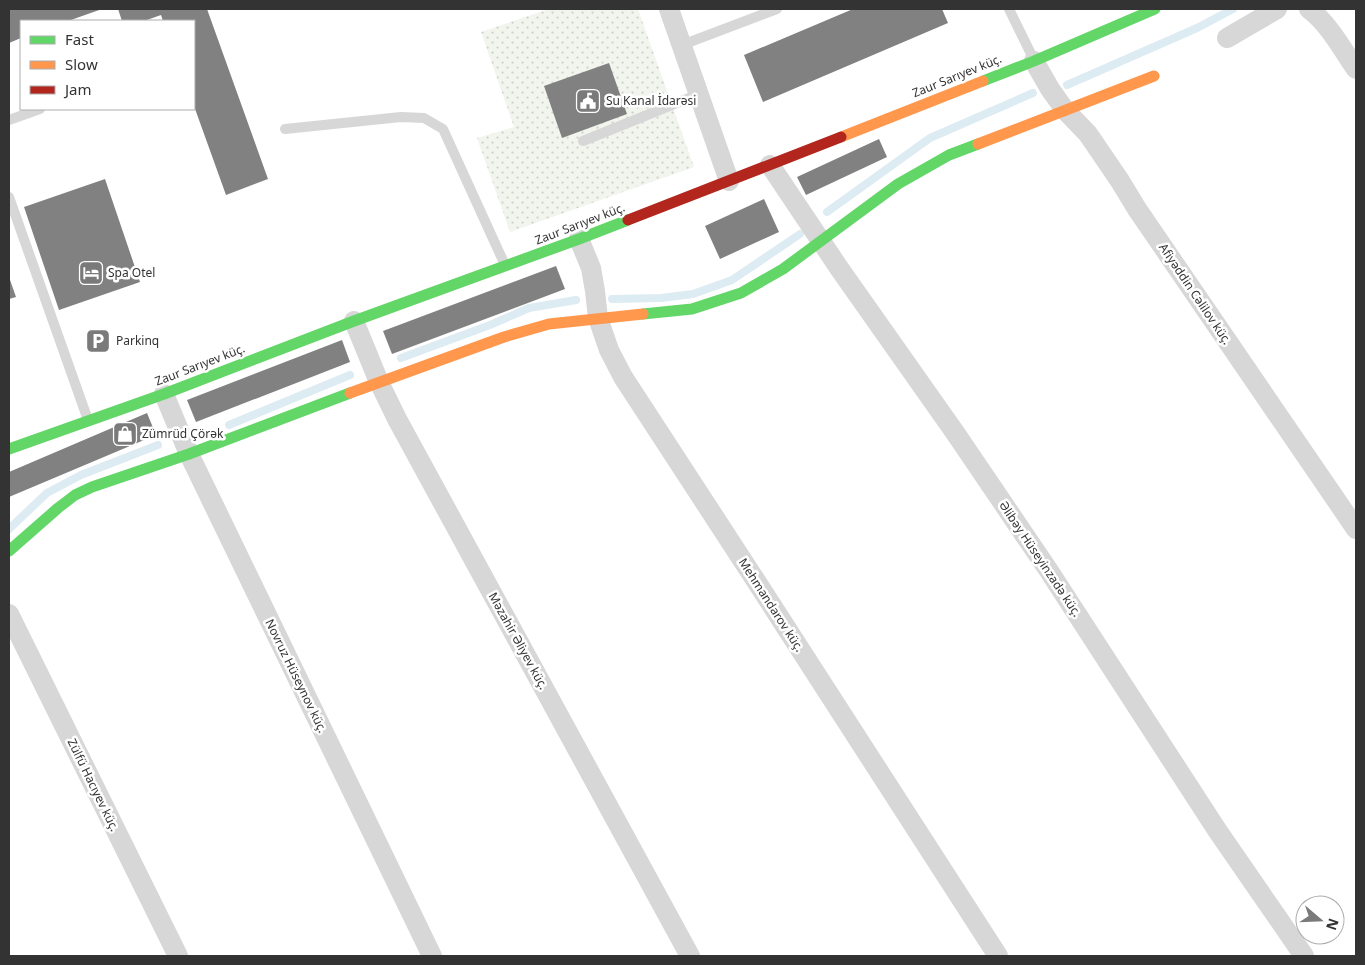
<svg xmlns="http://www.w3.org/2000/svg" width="1365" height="965" font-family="'Noto Sans',sans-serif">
  <defs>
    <pattern id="grass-dots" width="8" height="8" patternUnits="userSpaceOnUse" patternTransform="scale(1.25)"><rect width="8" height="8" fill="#f1f5ed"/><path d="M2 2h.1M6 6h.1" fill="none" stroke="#cfd2cc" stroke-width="1.8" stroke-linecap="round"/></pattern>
  </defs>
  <rect width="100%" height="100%" fill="#fff"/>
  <!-- grass -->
  <path fill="url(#grass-dots)" d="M549 9H638L694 167 510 232 477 138 514 127 481 32Z"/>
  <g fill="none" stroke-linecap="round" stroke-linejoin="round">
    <!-- stream -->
    <path stroke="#ddebf3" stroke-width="8" d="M1067 85 1197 28 1233 9
      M827 212 930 138 1033 93
      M612 299 661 298 693 294 732 280 800 234
      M401 358 490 325 529 308 576 300
      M229 425 350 375
      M9 529 47 493 81 475 158 445"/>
  </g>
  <!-- building -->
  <path fill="#818181" d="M9 9H102L68 21H21V38L9 43Z
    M118 9H207L268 179 226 195 194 106V21H163L161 15 144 21H122Z
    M853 9H942L948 23 763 102 744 55Z
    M609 63 627 114 562 138 544 86Z
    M879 139 887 157 806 195 797 177Z
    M105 179 140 282 59 310 24 207Z
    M764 199 779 232 720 259 705 226Z
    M556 266 565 289 392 354 383 331Z
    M9 277 16 297 9 299Z
    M342 340 350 362 196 422 187 400Z
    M147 413 156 435 9 497V472Z"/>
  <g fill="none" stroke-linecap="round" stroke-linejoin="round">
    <!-- lane -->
    <path stroke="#d7d7d7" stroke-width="10" d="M1009 9 1034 60
      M682 45 777 9
      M9 120 40 109
      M285 129 401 117 424 118 443 129 505 265
      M583 141 699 94
      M9 197 88 420"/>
    <!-- street -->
    <path stroke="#d7d7d7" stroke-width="20" d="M669 9 729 181
      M1309 9C1329 24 1342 49 1356 69
      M1227 38 1277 9
      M1034 61 1050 89 1065 110 1088 134 1120 181 1137 209 1356 529
      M770 165 839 268 956 434 1049 571 1217 830 1304 956
      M579 239 591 268 595 291 598 318 609 350 623 377 758 584 998 956
      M354 321 379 382 397 419 690 956
      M164 394 189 454 432 956
      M9 614 178 956"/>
    <!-- fast -->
    <path stroke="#63d668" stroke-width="11" d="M983 81 1034 61 1155 9
      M643 314 692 309 741 293 783 269 898 184 949 155 978 144
      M9 449 164 394 354 321 579 239 628 220
      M9 551 58 508 75 495 92 487 189 454 350 393"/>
    <!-- slow -->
    <path stroke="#ff974d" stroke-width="11" d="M841 137 983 81
      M978 144 1154 76
      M350 393 504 337 549 324 643 314"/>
    <!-- jam -->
    <path stroke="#b3261e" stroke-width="11" d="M628 220 841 137"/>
  </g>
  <!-- icons -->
  <defs>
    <symbol id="civic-square" viewBox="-11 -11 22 22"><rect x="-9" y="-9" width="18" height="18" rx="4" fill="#7a7a7a" stroke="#fff"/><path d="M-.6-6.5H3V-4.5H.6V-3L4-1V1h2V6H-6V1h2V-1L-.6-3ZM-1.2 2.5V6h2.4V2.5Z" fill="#fff"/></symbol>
    <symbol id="hotel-square" viewBox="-11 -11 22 22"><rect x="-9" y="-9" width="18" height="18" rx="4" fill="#7a7a7a" stroke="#fff"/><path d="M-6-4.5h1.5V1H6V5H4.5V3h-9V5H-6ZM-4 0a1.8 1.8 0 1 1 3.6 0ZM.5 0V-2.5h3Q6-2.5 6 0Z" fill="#fff"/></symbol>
    <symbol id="parking-square" viewBox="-11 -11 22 22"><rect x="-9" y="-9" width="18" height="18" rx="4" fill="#7a7a7a" stroke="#fff"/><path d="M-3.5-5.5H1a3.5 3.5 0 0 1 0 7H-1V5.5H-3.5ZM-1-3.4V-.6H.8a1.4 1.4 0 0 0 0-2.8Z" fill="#fff"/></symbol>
    <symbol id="shop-square" viewBox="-11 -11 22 22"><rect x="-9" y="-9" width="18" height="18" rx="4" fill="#7a7a7a" stroke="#fff"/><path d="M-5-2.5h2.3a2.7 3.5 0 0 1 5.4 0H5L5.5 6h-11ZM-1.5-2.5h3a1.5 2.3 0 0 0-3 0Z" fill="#fff"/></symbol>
  </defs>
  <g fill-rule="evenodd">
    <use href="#civic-square" x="574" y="87" width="28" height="28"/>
    <use href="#hotel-square" x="77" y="259" width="28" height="28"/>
    <use href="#parking-square" x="84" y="327" width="28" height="28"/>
    <use href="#shop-square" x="111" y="420" width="28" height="28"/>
  </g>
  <g text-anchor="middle" stroke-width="5" stroke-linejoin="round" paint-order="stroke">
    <!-- street labels -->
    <g font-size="12" fill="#333" stroke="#fff">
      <text transform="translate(957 76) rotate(-22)" y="4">Zaur Sarıyev küç.</text>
      <text transform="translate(580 224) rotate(-21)" y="4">Zaur Sarıyev küç.</text>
      <text transform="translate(1195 294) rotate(56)" y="4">Afiyəddin Cəlilov küç.</text>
      <text transform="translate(200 365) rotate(-21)" y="4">Zaur Sarıyev küç.</text>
      <text transform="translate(1040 559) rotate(56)" y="4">Əlibəy Hüseyinzadə küç.</text>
      <text transform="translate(771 605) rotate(57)" y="4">Mehmandarov küç.</text>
      <text transform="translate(518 641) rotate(61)" y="4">Məzahir Əliyev küç.</text>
      <text transform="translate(296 676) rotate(64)" y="4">Novruz Hüseynov küç.</text>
      <text transform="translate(93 785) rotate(64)" y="4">Zülfü Hacıyev küç.</text>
    </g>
    <!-- poi labels -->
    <g font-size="12" fill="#333" stroke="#fff" text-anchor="start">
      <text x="606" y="105">Su Kanal İdarəsi</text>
      <text x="108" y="277">Spa Otel</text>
      <text x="116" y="345">Parkinq</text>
      <text x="142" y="438">Zümrüd Çörək</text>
    </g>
  </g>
  <!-- border -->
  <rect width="1365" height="965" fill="none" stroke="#333333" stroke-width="20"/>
  <!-- legend -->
  <rect x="20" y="20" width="175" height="90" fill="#ffffff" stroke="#adadad"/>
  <rect x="30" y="36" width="25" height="8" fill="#63d668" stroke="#adadad"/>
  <text x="65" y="45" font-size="15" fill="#333333">Fast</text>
  <rect x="30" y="61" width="25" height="8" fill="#ff974d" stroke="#adadad"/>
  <text x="65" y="70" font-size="15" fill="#333333">Slow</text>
  <rect x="30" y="86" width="25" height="8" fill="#b3261e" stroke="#adadad"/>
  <text x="65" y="95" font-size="15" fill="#333333">Jam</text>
  <!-- north arrow -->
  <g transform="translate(1320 920) rotate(109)"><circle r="24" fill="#ffffff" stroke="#adadad"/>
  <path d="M0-4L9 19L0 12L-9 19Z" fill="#7a7a7a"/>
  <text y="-8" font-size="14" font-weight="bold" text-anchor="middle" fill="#333333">N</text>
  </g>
</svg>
